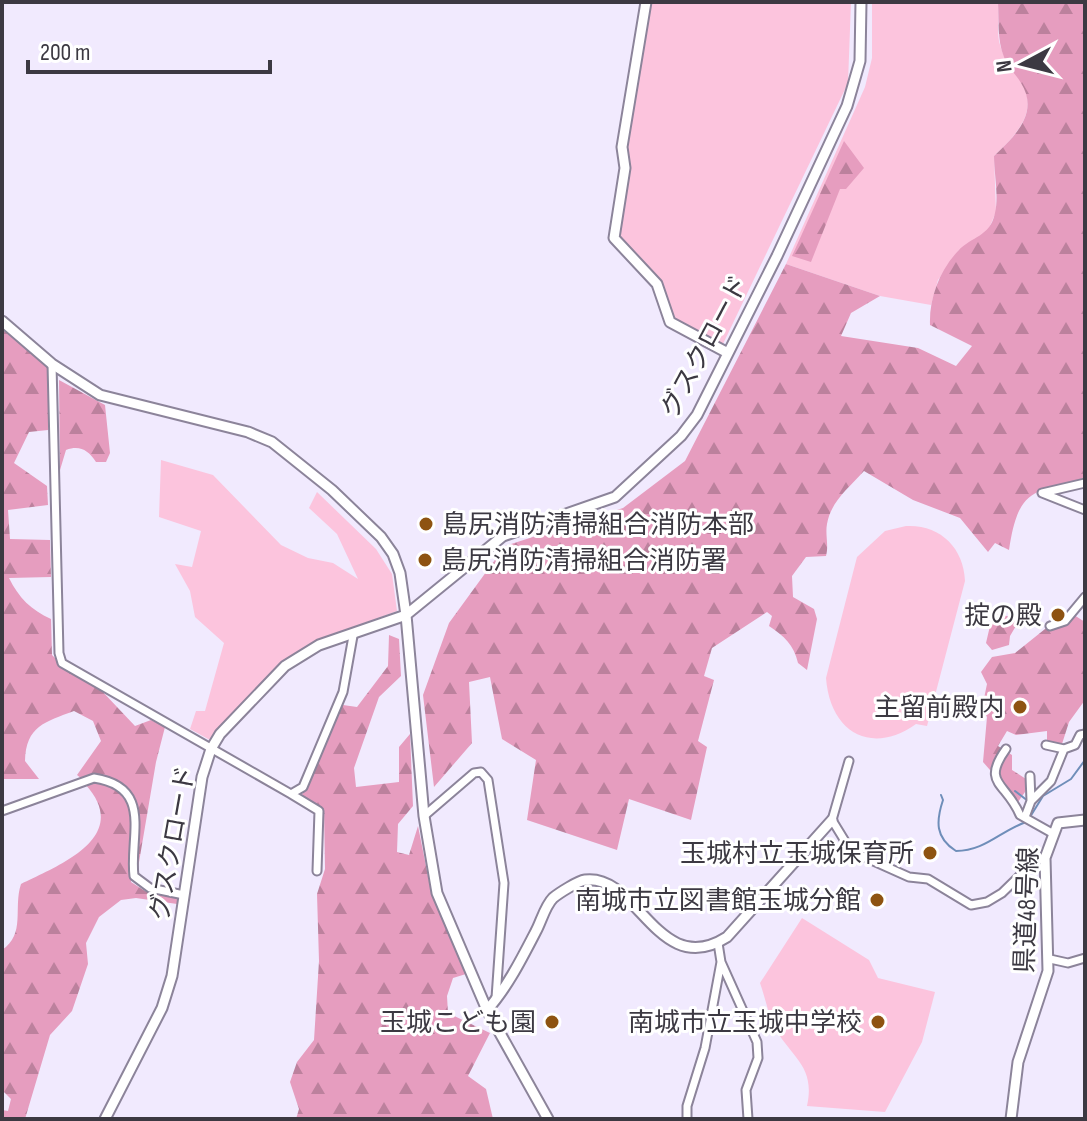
<svg xmlns="http://www.w3.org/2000/svg" width="1087" height="1121" font-family="'Sofia Sans Condensed','Noto Sans JP',sans-serif">
  <defs>
    <pattern id="forest-firs" width="22" height="20" patternUnits="userSpaceOnUse" patternTransform="scale(2)"><rect width="22" height="20" fill="#e69dbf"/><path d="M5 1l3.5 6h-7zM16 11l3.5 6h-7z" fill="#bc819d"/></pattern>
  </defs>
  <rect width="100%" height="100%" fill="#f1eafe"/>
  <!-- green -->
  <path fill="#fcc4dd" d="M650 2H851L848 83 722 346 674 320C664 280 648 265 617 240L626 153Z
    M872 2H998C999 14 997 29 999 41 1002 56 1011 68 1020 80 1041 111 1015 136 994 156L996 212 986 235 959 250 938 280 931 305 880 296 786 264 865 87 872 58Z
    M161 460 213 475 281 545 308 558 333 563 358 579 337 534 309 508 317 492 376 549 392 574 397 611 309 644 276 667 210 740 190 729 196 711H205L224 643 195 617 190 591 175 564 192 567 201 531 159 517Z
    M906 526C939 524 964 547 965 581L927 726 916 724C871 756 830 732 826 678L857 557 885 531Z
    M802 918 869 960 878 978 935 992 922 1042 885 1112 807 1106C816 1065 790 1057 774 1026 768 1013 765 997 760 983Z"/>
  <!-- forest -->
  <path fill="url(#forest-firs)" d="M998 2H1085V478C1031 492 1018 490 1009 550L995 543 988 552 960 518 913 500 864 471C849 488 831 501 827 524 825 535 829 545 826 556L806 557 792 576 793 597 814 609 817 619 807 670 798 663C794 645 784 636 769 626L772 616 767 612 712 648 704 676 714 680 698 741 707 747 691 820 629 799 617 850 527 820 536 760 502 739 490 677 469 682 472 743 434 787 423 695 449 623 505 546 623 508 685 461 786 264 880 296 851 313 841 336 918 348 956 366 972 346 930 325C929 299 939 271 958 251 972 236 990 237 995 213 999 196 994 173 994 156 1014 137 1040 113 1021 83 1016 74 1007 67 1004 57 997 40 999 20 998 2Z
    M844 141 864 168 846 189H840L811 262 792 256Z
    M2 329 48 366V430L29 432 14 463 47 486 48 505 8 510 10 539 50 540 51 577 9 578C19 598 31 610 51 619L52 655 70 673 100 689 135 726 151 720 165 727 156 762 137 874C133 840 153 805 117 782 105 773 96 773 82 779L77 775 101 741 93 721 74 711C45 722 26 726 25 761L39 779H2Z
    M59 380 105 405 110 453 106 462H96C88 450 80 445 66 450L60 470Z
    M993 613 1020 619 1010 636 1009 645 992 650 986 643Z
    M1074 615 1085 622V700L1069 722 1062 744 1047 742V731L1016 735 1007 731 998 746 1012 755V770L1026 779 1025 792 1018 802 983 762 987 717 982 708 987 684 981 672 992 657 1015 653 1045 629 1067 624Z
    M389 635 399 639 401 676 379 697 354 768 356 787 399 782V747L410 734 413 806 398 824 397 852 409 855 418 826 430 886 466 974 453 978 447 996 448 1013 490 1033 468 1076 486 1089 493 1119H296L299 1109 290 1082 297 1062 314 1040 319 961 317 894 325 869 324 809 302 795 343 705 357 707 388 666Z
    M96 781 115 787 133 810 131 882 145 891 177 898V904L136 898 121 900 99 917 86 943 88 964 72 1011 50 1035 25 1119H2V1110L8 1111 11 1099 2 1090V950C26 934 13 908 21 884 60 865 132 837 86 785Z"/>
  <g fill="none" stroke-linecap="round" stroke-linejoin="round">
    <!-- stream -->
    <path stroke="#6f8eb9" stroke-width="2" d="M1015 791 1028 801
      M941 795 943 800C936 821 935 838 956 851 985 851 1000 831 1026 822
      M1030 817 1043 796 1071 779 1085 760"/>
    <defs>
      <path id="street" d="M52 364 59 653 62 663 291 794 303 787 343 692 353 636
        M1085 483 1042 493 1085 510
        M1050 626 1065 621 1085 597
        M1046 745 1064 749
        M1006 749C981 784 1006 782 1020 815L1052 833
        M849 761 832 820 851 851 909 877 928 879 971 905 987 902 1002 893 1035 861 1045 858
        M1030 776 1031 801
        M291 794 319 811 317 871
        M2 811 94 778C154 787 129 837 134 876L150 888 184 895
        M424 816 474 773 481 772 488 780 504 883 496 998
        M1025 817 1031 801 1051 781 1064 749 1075 745 1080 735 1085 734
        M718 943 721 962 757 1042 758 1058 746 1090 748 1119
        M1050 959 1068 963 1085 958
        M687 1119V1106L705 1048 721 962"/>
      <path id="secondary" d="M646 2 622 147 625 168 614 238 657 284 670 322 726 352
        M2 321 52 364 100 395 248 432 272 442 332 490 381 537 393 554 400 573 406 615 424 816 437 893 487 1010 548 1119
        M487 1010C507 988 522 958 536 931 541 922 545 906 553 898 559 893 578 881 585 880 638 873 658 981 727 937L832 820
        M105 1119 162 1008 172 976 202 777 211 749 220 734 285 666 319 645 406 615 503 536 615 497 681 436 697 415 777 256 847 106 860 61 861 2
        M1011 1119 1018 1062 1048 971 1045 858 1058 823 1085 820"/>
    </defs>
    <!-- street casing -->
    <use href="#street" stroke="#8c849a" stroke-width="11"/>
    <!-- secondary casing -->
    <use href="#secondary" stroke="#8c849a" stroke-width="13"/>
    <!-- street -->
    <use href="#street" stroke="#fff" stroke-width="7"/>
    <!-- secondary -->
    <use href="#secondary" stroke="#fff" stroke-width="9"/>
  </g>
  <!-- markers -->
  <g fill="#8e5311" stroke="#fff" stroke-width="3">
    <circle cx="426" cy="524" r="8"/>
    <circle cx="425" cy="560" r="8"/>
    <circle cx="1058" cy="615" r="8"/>
    <circle cx="1020" cy="707" r="8"/>
    <circle cx="930" cy="853" r="8"/>
    <circle cx="877" cy="900" r="8"/>
    <circle cx="552" cy="1022" r="8"/>
    <circle cx="878" cy="1022" r="8"/>
  </g>
  <g text-anchor="middle" stroke-width="6" stroke-linejoin="round" paint-order="stroke">
    <!-- street labels -->
    <g font-size="26" fill="#3c3942" stroke="#fff">
      <text transform="translate(704 346) rotate(-62)" y="9">グスクロード</text>
      <text transform="translate(172 843) rotate(-80)" y="9">グスクロード</text>
      <text transform="translate(1026 910) rotate(-88)" y="9">県道48号線</text>
    </g>
    <!-- poi labels -->
    <g font-size="26" fill="#3c3942" stroke="#fff" text-anchor="end">
      <text x="442" y="533" text-anchor="start">島尻消防清掃組合消防本部</text>
      <text x="441" y="569" text-anchor="start">島尻消防清掃組合消防署</text>
      <text x="1042" y="624">掟の殿</text>
      <text x="1004" y="716">主留前殿内</text>
      <text x="914" y="862">玉城村立玉城保育所</text>
      <text x="861" y="909">南城市立図書館玉城分館</text>
      <text x="536" y="1031">玉城こども園</text>
      <text x="862" y="1031">南城市立玉城中学校</text>
    </g>
  </g>
  <!-- border -->
  <rect width="1087" height="1121" fill="none" stroke="#3c3942" stroke-width="8"/>
  <!-- north arrow -->
  <g transform="translate(1023 64) rotate(263)" stroke="#ffffff" stroke-width="6" paint-order="stroke">
  <path d="M0-6L14 30L0 20L-14 30Z" fill="#3c3942"/>
  <text y="-12" font-size="22" font-weight="bold" text-anchor="middle" fill="#3c3942">N</text>
  </g>
  <!-- scale -->
  <path d="M28 60v12h242v-12" fill="none" stroke="#3c3942" stroke-width="4"/>
  <text x="40" y="60" font-size="24" fill="#3c3942" stroke="#ffffff" stroke-width="6" paint-order="stroke">200 m</text>
</svg>
